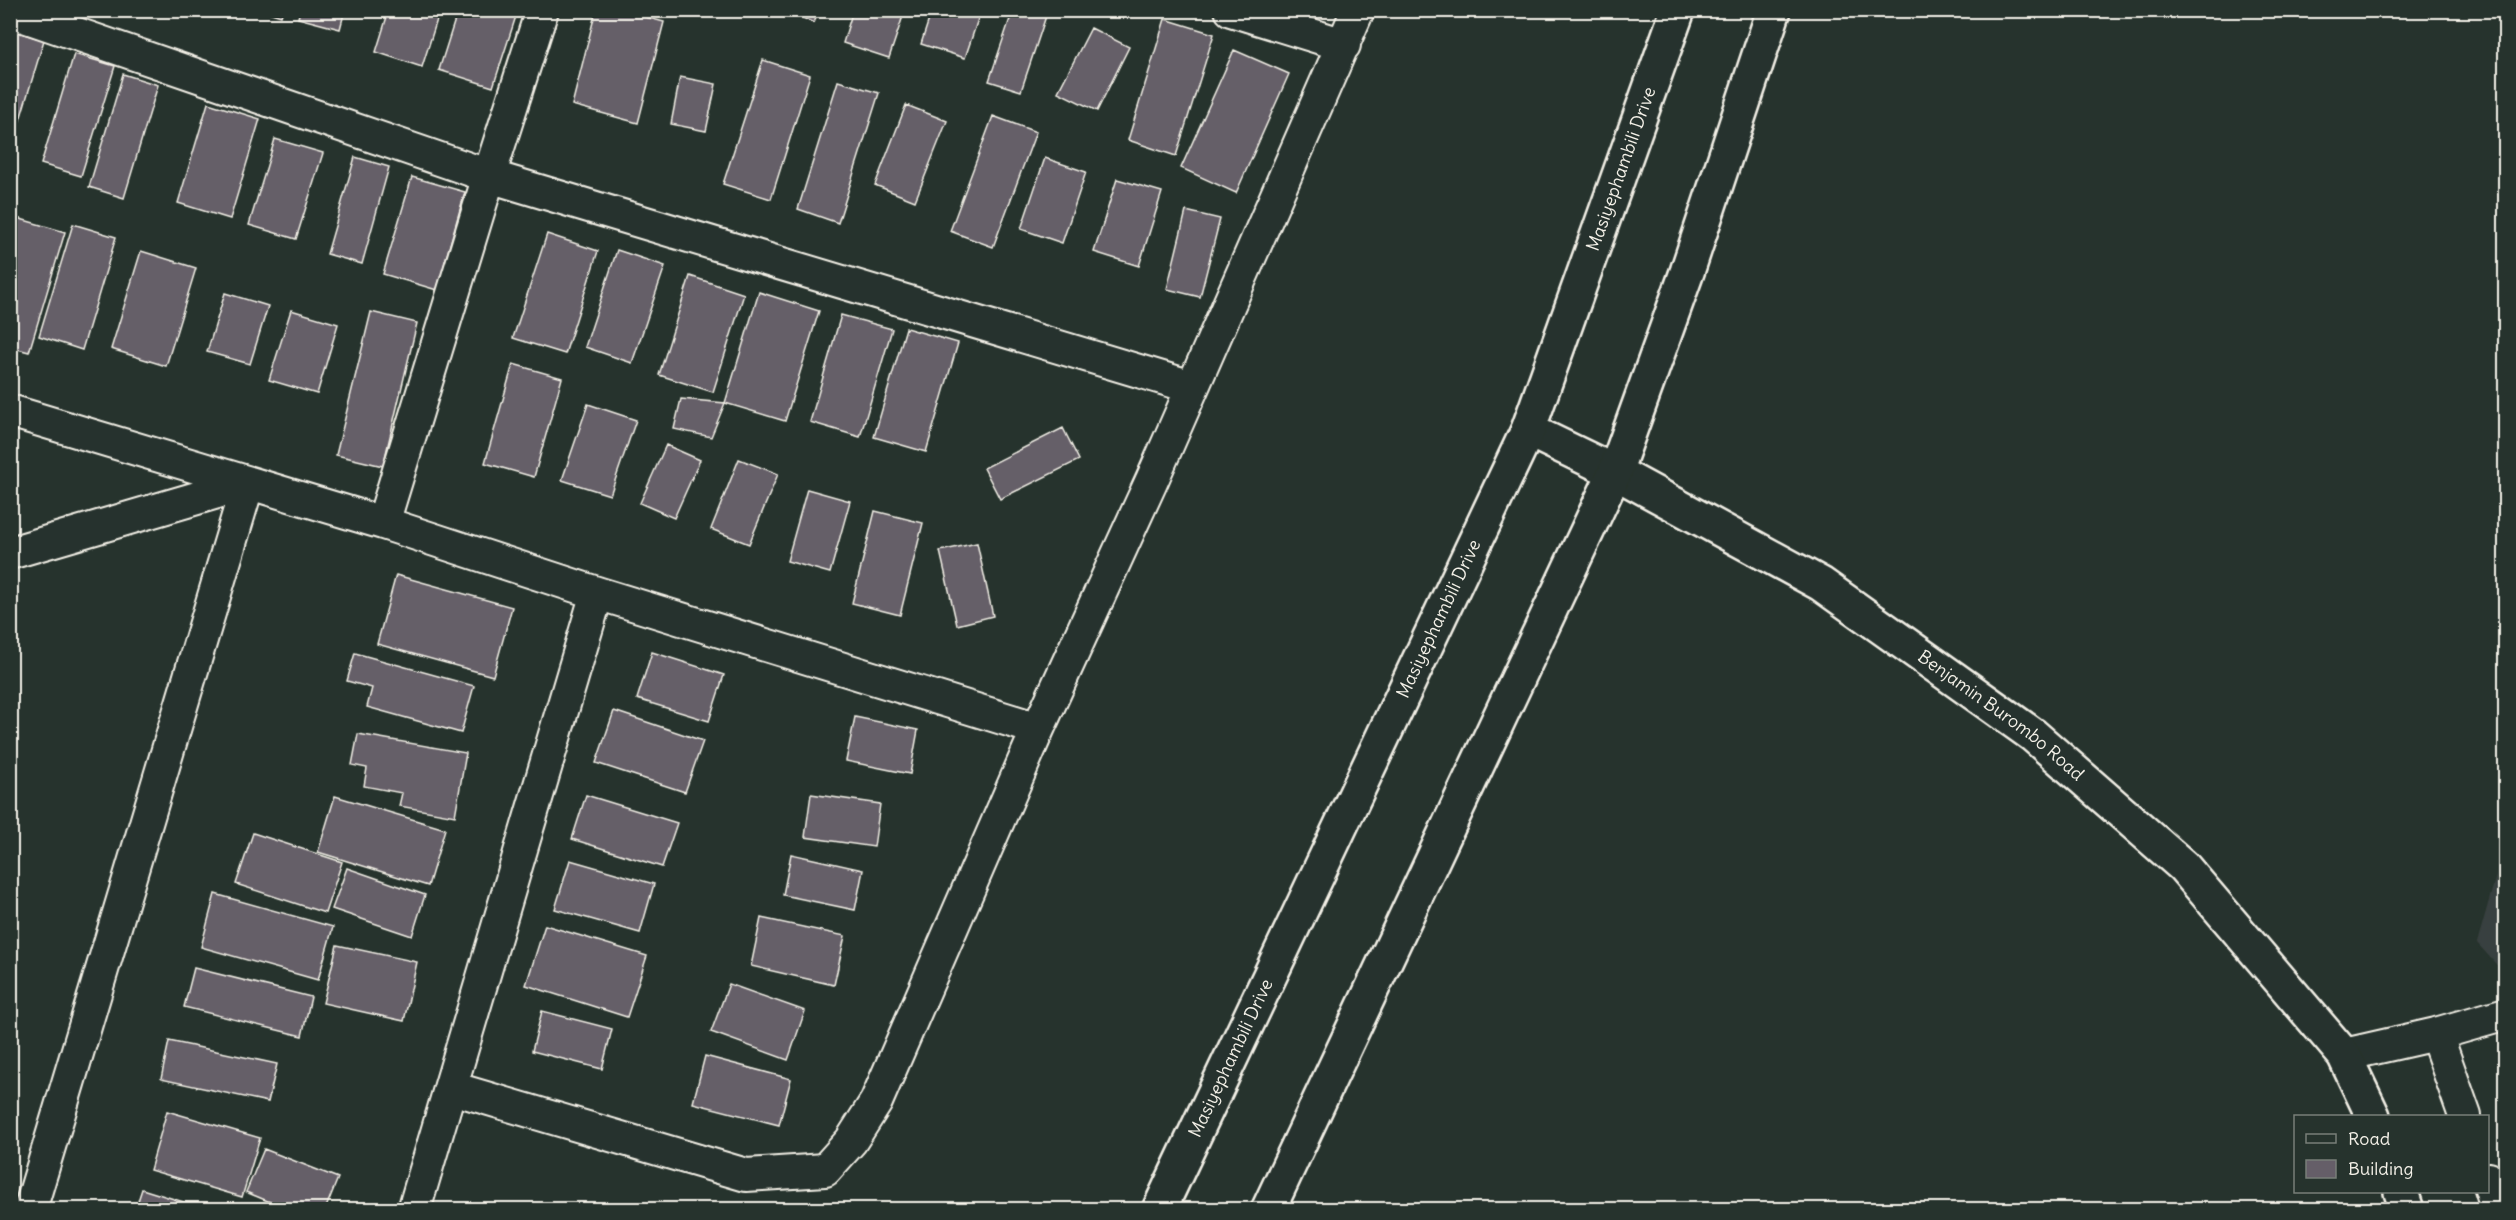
<svg xmlns="http://www.w3.org/2000/svg" width="2516" height="1220" font-family="Delius,sans-serif">
  <rect width="100%" height="100%" fill="#26332d"/>
  <filter id="ink" filterUnits="userSpaceOnUse"><feTurbulence type="fractalNoise" baseFrequency=".0167" numOctaves="2"/><feDisplacementMap in="SourceGraphic" scale="12" xChannelSelector="R" yChannelSelector="G"/><feConvolveMatrix kernelMatrix="1 2 1 2 8 2 1 2 1" color-interpolation-filters="sRGB"/></filter>
  <g filter="url(#ink)">
    <!-- built -->
    <path fill="#39403f" d="M2505 844 2506 974H2505L2477 943Z"/>
    <!-- building -->
    <path fill="#655e68" stroke="#f4f1e8" stroke-width="1.5" d="M262 10H283L281 16Z
      M300 10H345L340 29 298 18Z
      M389 10H440L422 67 376 52Z
      M458 10H518L493 87 439 70Z
      M596 10H620L664 22 638 123 572 105Z
      M785 10H819L814 23Z
      M853 10H905L889 58 843 43Z
      M932 10H981L965 58 921 44Z
      M1013 10H1048L1021 91 989 81Z
      M1165 19 1214 34 1176 156 1128 140Z
      M1091 28 1129 47 1097 111 1058 92Z
      M10 30 44 40 13 143 10 142Z
      M1234 50 1289 74 1236 193 1181 168Z
      M74 54 115 66 81 176 41 164Z
      M763 60 810 75 771 199 723 184Z
      M123 74 158 85 124 198 89 187Z
      M680 77 716 84 706 131 671 124Z
      M838 81 879 93 838 223 798 209Z
      M208 103 260 119 230 219 178 203Z
      M906 105 947 121 915 201 875 185Z
      M993 116 1036 132 993 247 950 231Z
      M275 139 323 153 296 239 249 225Z
      M355 157 389 167 362 264 327 254Z
      M1045 158 1086 172 1062 243 1021 229Z
      M412 177 465 192 437 290 383 274Z
      M1117 179 1162 192 1139 266 1094 252Z
      M1186 211 1220 219 1200 297 1167 289Z
      M10 216 65 232 29 352 10 347Z
      M73 224 116 237 82 350 39 336Z
      M547 234 598 251 565 354 513 338Z
      M617 250 665 266 632 363 585 347Z
      M141 251 196 268 166 366 111 349Z
      M690 276 744 294 713 392 659 375Z
      M759 292 819 311 785 421 725 403Z
      M225 293 268 306 250 364 207 352Z
      M291 310 338 324 317 394 269 380Z
      M371 312 417 323 383 466 336 455Z
      M841 315 892 329 860 437 810 422Z
      M906 328 958 343 926 452 874 437Z
      M513 364 562 378 534 477 485 463Z
      M681 399 725 403 711 437 674 429Z
      M588 404 636 420 610 495 562 480Z
      M1063 428 1079 460 1000 499 984 468Z
      M666 445 700 460 674 518 640 503Z
      M739 459 778 474 749 544 711 529Z
      M807 489 850 501 830 573 787 561Z
      M875 511 923 523 900 615 852 603Z
      M977 543 993 616 957 625 940 551Z
      M396 575 512 607 493 676 377 644Z
      M652 652 724 675 709 721 637 699Z
      M355 653 474 686 461 733 367 707 372 688 347 681Z
      M614 711 703 741 685 792 596 763Z
      M855 717 918 730 910 774 846 761Z
      M358 734 466 753 455 816 399 806 402 793 364 786 367 768 352 765Z
      M811 794 880 804 874 847 805 837Z
      M586 795 677 823 662 867 572 839Z
      M335 796 445 829 428 886 318 852Z
      M253 833 342 862 325 913 236 884Z
      M791 854 863 870 855 910 783 895Z
      M570 860 654 884 640 933 555 909Z
      M347 868 425 895 412 936 332 909Z
      M215 894 333 927 318 980 201 947Z
      M761 918 845 936 834 985 751 966Z
      M545 925 647 956 627 1017 526 985Z
      M337 945 417 962 404 1021 323 1003Z
      M194 968 311 997 302 1036 184 1007Z
      M729 984 805 1011 788 1060 711 1032Z
      M542 1011 612 1029 602 1069 532 1051Z
      M169 1041 277 1064 268 1102 161 1079Z
      M705 1056 791 1079 779 1125 693 1103Z
      M167 1111 260 1138 242 1197 150 1170Z
      M264 1149 338 1178 325 1210H289L246 1192Z
      M142 1189 209 1210H135Z"/>
    <g fill="none" stroke-linecap="round" stroke-linejoin="round">
      <defs>
        <path id="minor" d="M1231 10 1344 45
          M10 11 489 176 1192 387
          M10 411 383 523 597 593 1038 729
          M383 523 489 176 542 10
          M10 553 248 483
          M2436 1034 2465 1116
          M2344 1055 2436 1034 2506 1014
          M452 1088 746 1175 825 1170 851 1141 876 1102 1038 729 1152 480 1358 10
          M2488 1179 2498 1210
          M30 1210 248 483
          M414 1210 597 593"/>
        <g id="tertiary">
          <path id="s1" d="M1528 430 1615 472 1821 584 2033 735 2183 866 2344 1055 2373 1116"/>
          <path d="M2401 1192 2407 1210"/>
        </g>
        <g id="primary">
          <path id="s2" d="M1159 1210 1528 430 1678 10"/>
          <path d="M1268 1210 1615 472 1687 272 1774 10"/>
        </g>
      </defs>
      <!-- minor casing -->
      <use href="#minor" stroke="#f4f1e8" stroke-width="36"/>
      <!-- tertiary casing -->
      <use href="#tertiary" stroke="#f4f1e8" stroke-width="38"/>
      <!-- primary casing -->
      <use href="#primary" stroke="#f4f1e8" stroke-width="38"/>
      <!-- minor -->
      <use href="#minor" stroke="#26332d" stroke-width="32"/>
      <!-- tertiary -->
      <use href="#tertiary" stroke="#26332d" stroke-width="33"/>
      <!-- primary -->
      <use href="#primary" stroke="#26332d" stroke-width="33"/>
    </g>
  </g>
  <g text-anchor="middle" stroke-width="4.5" stroke-linejoin="round" paint-order="stroke">
    <!-- street labels -->
    <g font-size="18" fill="#f4f1e8" stroke="#26332d">
      <text dy="6" stroke="none"><textPath href="#s2" startOffset="1140">Masiyephambili Drive</textPath></text>
      <text dy="6" stroke="none"><textPath href="#s2" startOffset="654">Masiyephambili Drive</textPath></text>
      <text dy="6" stroke="none"><textPath href="#s1" startOffset="554">Benjamin Burombo Road</textPath></text>
      <text dy="6" stroke="none"><textPath href="#s2" startOffset="168">Masiyephambili Drive</textPath></text>
    </g>
  </g>
  <!-- margin -->
  <rect width="2516" height="1220" fill="none" stroke="#26332d" stroke-width="36"/>
  <rect x="18" y="18" width="2480" height="1184" fill="none" stroke="#f4f1e8" stroke-width="2" filter="url(#ink)"/>
  <!-- legend -->
  <rect x="2294" y="1115" width="195" height="78" fill="#26332d" stroke="#787f78" stroke-width="1.5"/>
  <rect x="2306" y="1134" width="30" height="9" fill="#26332d" stroke="#787f78" stroke-width="1.5"/>
  <text x="2348" y="1145" font-size="18" fill="#f4f1e8">Road</text>
  <rect x="2306" y="1160" width="30" height="18" fill="#655e68" stroke="#787f78" stroke-width="1.5"/>
  <text x="2348" y="1175" font-size="18" fill="#f4f1e8">Building</text>
</svg>
